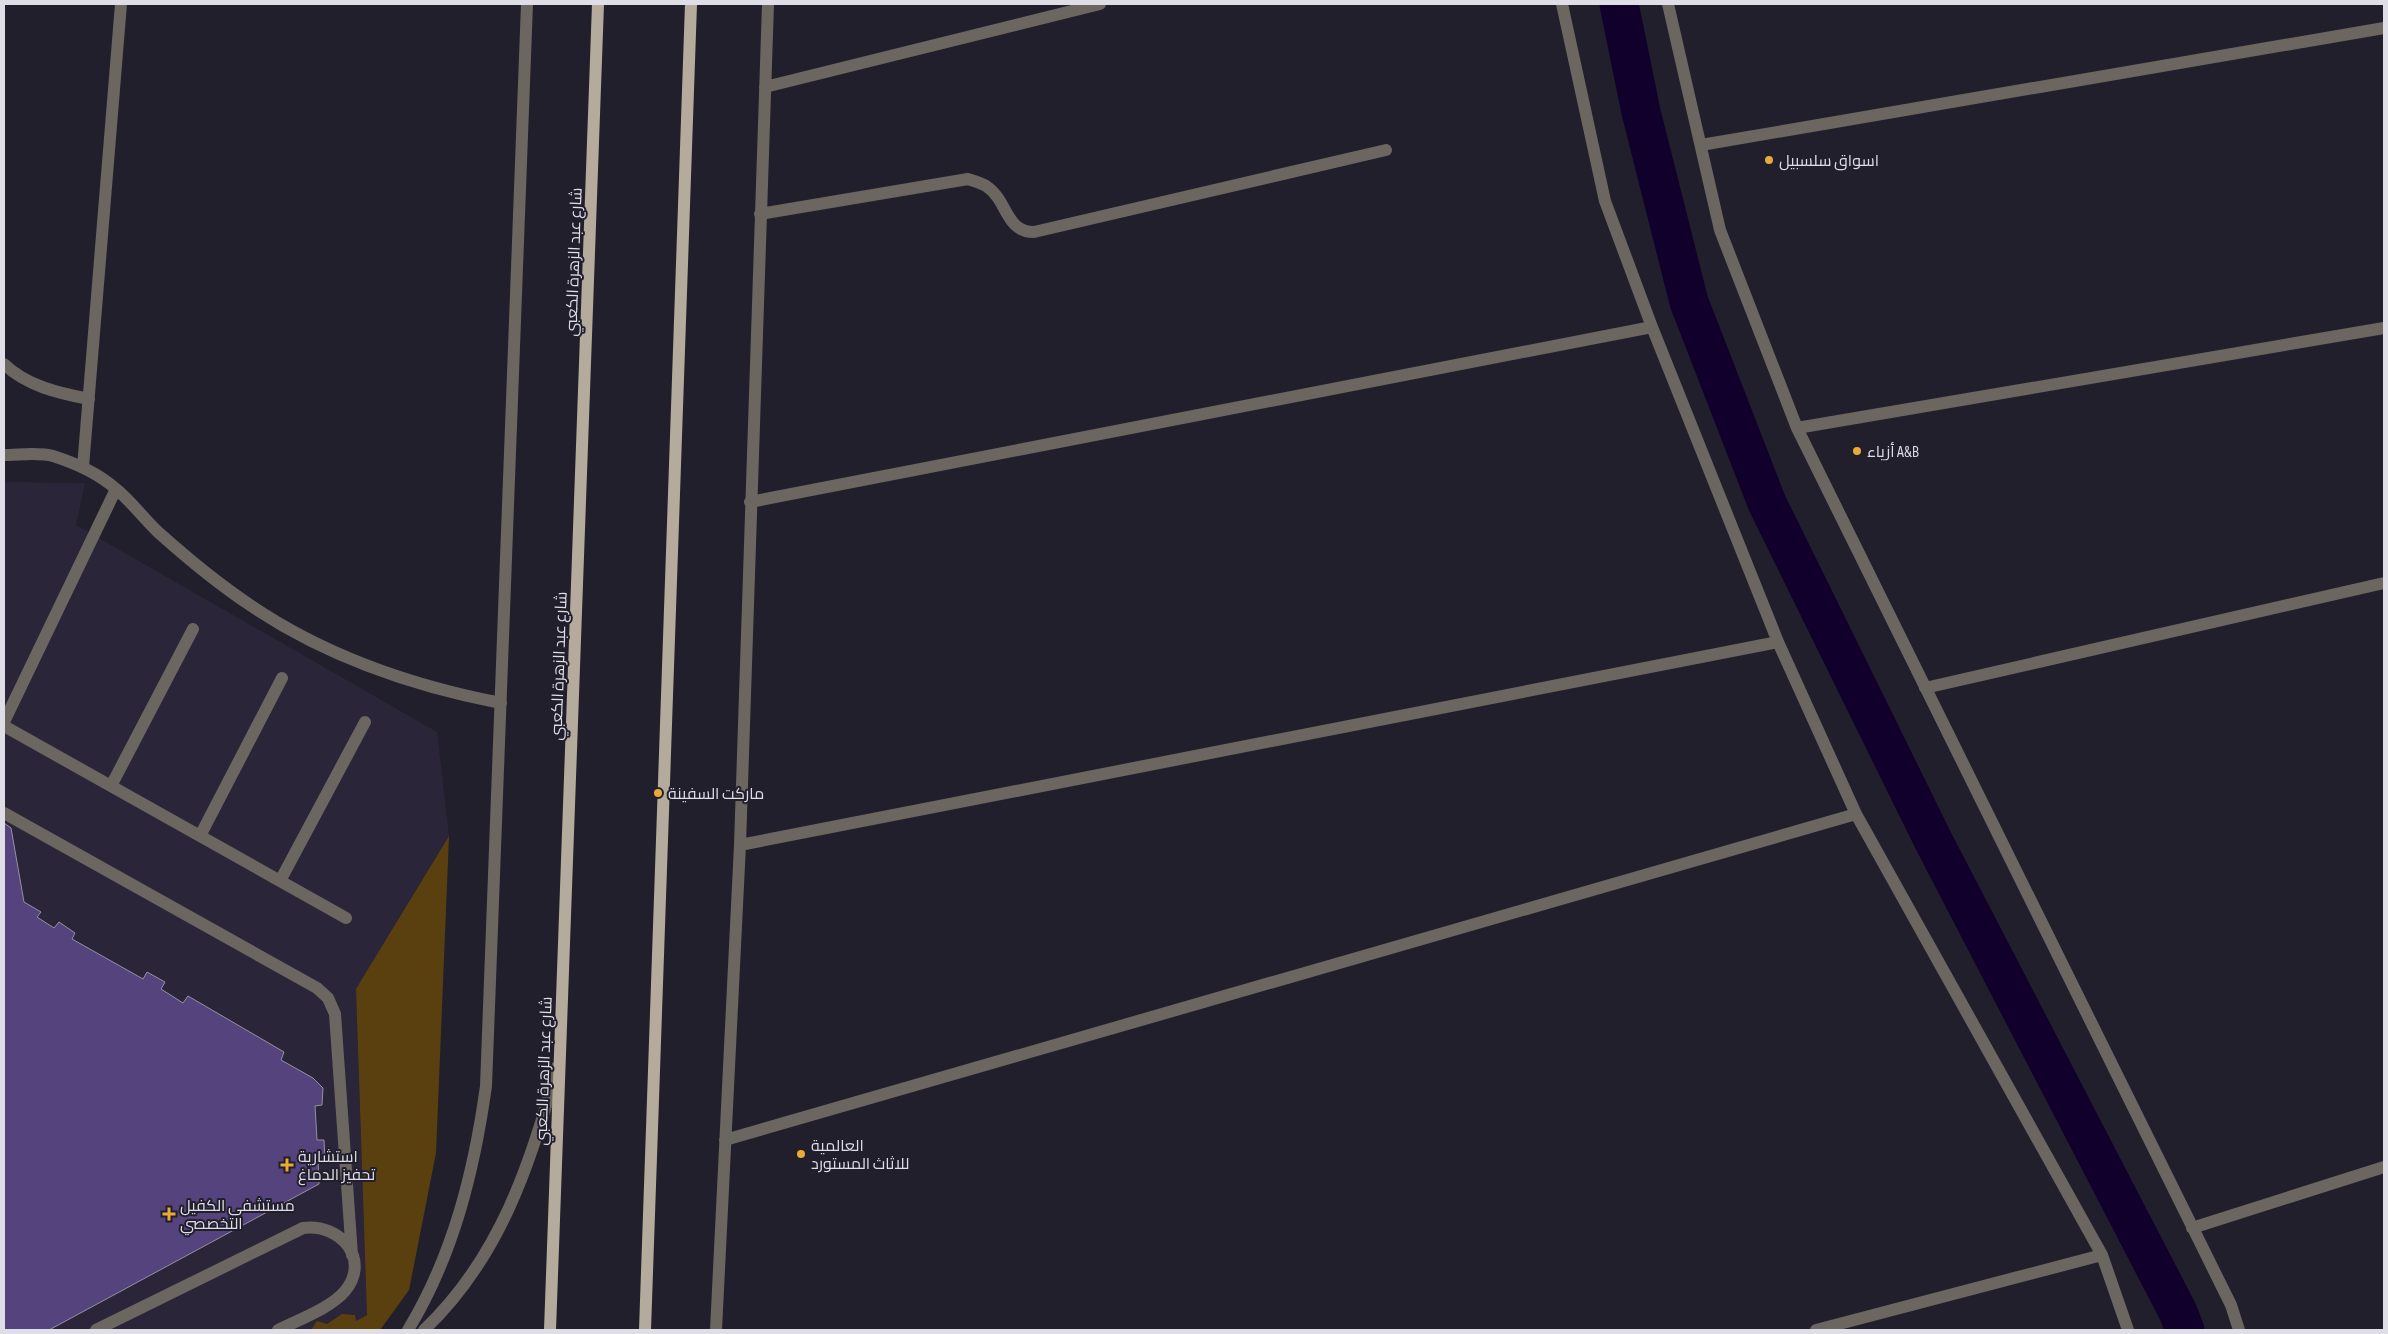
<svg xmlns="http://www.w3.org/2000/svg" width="2388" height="1334" font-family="'Sofia Sans Condensed',Cairo,sans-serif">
  <rect width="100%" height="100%" fill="#221f2d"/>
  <!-- built -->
  <path fill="#2a2539" d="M4 482 85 483 76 525 437 732 449 836 356 990 367 1315 339 1330H4Z"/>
  <!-- green -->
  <path fill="#5b400f" d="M449 836 436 1153 409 1290 380 1330H311L317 1321 327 1324 342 1314 355 1315 356 1321 367 1315 356 989Z"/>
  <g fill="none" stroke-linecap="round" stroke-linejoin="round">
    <!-- canal -->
    <path stroke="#10002b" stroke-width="39" d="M1619 4 1641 112 1689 302 1767 503 1934 842 2178 1312 2185 1330"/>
  </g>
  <!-- building -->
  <path fill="#54437c" stroke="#9591a3" d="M4 823 11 828 24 902 41 912 37 917 54 928 59 922 75 933 72 939 143 979 147 972 165 982 161 989 183 1003 188 996 284 1052 281 1060 313 1078 323 1088 322 1105 315 1106 317 1140H324L325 1158H318L319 1184 49 1330H4Z"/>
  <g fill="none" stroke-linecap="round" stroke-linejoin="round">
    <!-- minor -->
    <path stroke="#6b665f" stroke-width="12" d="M1562 4 1605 201 1652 327 1778 642 1856 814 2102 1255 2128 1330
      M1668 4 1720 230 1797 428 2231 1305 2239 1330
      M765 87 1100 4
      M1701 145 2384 28
      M760 214 968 179C974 181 981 183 986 186 1008 200 1005 232 1034 232L1386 150
      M4 364C27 386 58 393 89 399
      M1797 428 2384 328
      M4 455C19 455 38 452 53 456 75 463 98 473 116 489 131 501 143 518 158 532 187 558 217 583 250 605 325 656 413 686 501 703
      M83 467 121 4
      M750 502 1652 327
      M1925 688 2384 583
      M4 722 116 489
      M4 726 346 918
      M111 786 193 629
      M4 813 317 988 328 998 335 1014 352 1255
      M200 836 282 678
      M740 845 1778 642
      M280 881 365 722
      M725 1140 1856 814
      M2192 1228 2384 1167
      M96 1330 303 1228C341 1223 371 1260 345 1291 331 1308 298 1320 278 1330
      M408 1330C453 1256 474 1172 486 1086L527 4
      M424 1330C499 1259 531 1164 557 1067
      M716 1330 740 845 768 4
      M1816 1330 2102 1255"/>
    <!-- major -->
    <path stroke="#b5ab9d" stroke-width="12" d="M550 1330 598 4
      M645 1330 691 4"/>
  </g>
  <!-- markers -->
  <g fill="#eaaa38" stroke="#221f2d" stroke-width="2">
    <circle cx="1769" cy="160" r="5"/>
    <circle cx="1857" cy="451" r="5"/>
    <circle cx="658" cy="793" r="5"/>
    <circle cx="801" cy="1154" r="5"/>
    <path d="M284.5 1157.5h5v5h5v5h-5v5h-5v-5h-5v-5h5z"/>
    <path d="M166.5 1206.5h5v5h5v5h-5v5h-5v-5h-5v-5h5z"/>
  </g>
  <g text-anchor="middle" stroke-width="4" stroke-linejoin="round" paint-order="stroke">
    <!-- poi labels -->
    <g font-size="16" fill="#dfdde6" stroke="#221f2d" text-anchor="start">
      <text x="1779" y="166">اسواق سلسبيل</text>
      <text x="1867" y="457">أزياء A&amp;B</text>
      <text x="668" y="799">ماركت السفينة</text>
      <text x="811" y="1151">العالمية<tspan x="811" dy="18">للاثاث المستورد</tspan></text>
      <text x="298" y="1162">استشارية<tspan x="298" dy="18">تحفيز الدماغ</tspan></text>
      <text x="180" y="1211">مستشفى الكفيل<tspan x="180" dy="18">التخصصي</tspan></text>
    </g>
    <!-- street labels -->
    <g font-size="16" fill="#dfdde6" stroke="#221f2d">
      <text transform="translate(573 262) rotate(-88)" y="6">شارع عبد الزهرة الكعبي</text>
      <text transform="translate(558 666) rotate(-88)" y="6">شارع عبد الزهرة الكعبي</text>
      <text transform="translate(543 1071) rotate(-88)" y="6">شارع عبد الزهرة الكعبي</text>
    </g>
  </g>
  <!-- border -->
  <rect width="2388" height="1334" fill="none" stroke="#dfdde6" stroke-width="10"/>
</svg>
